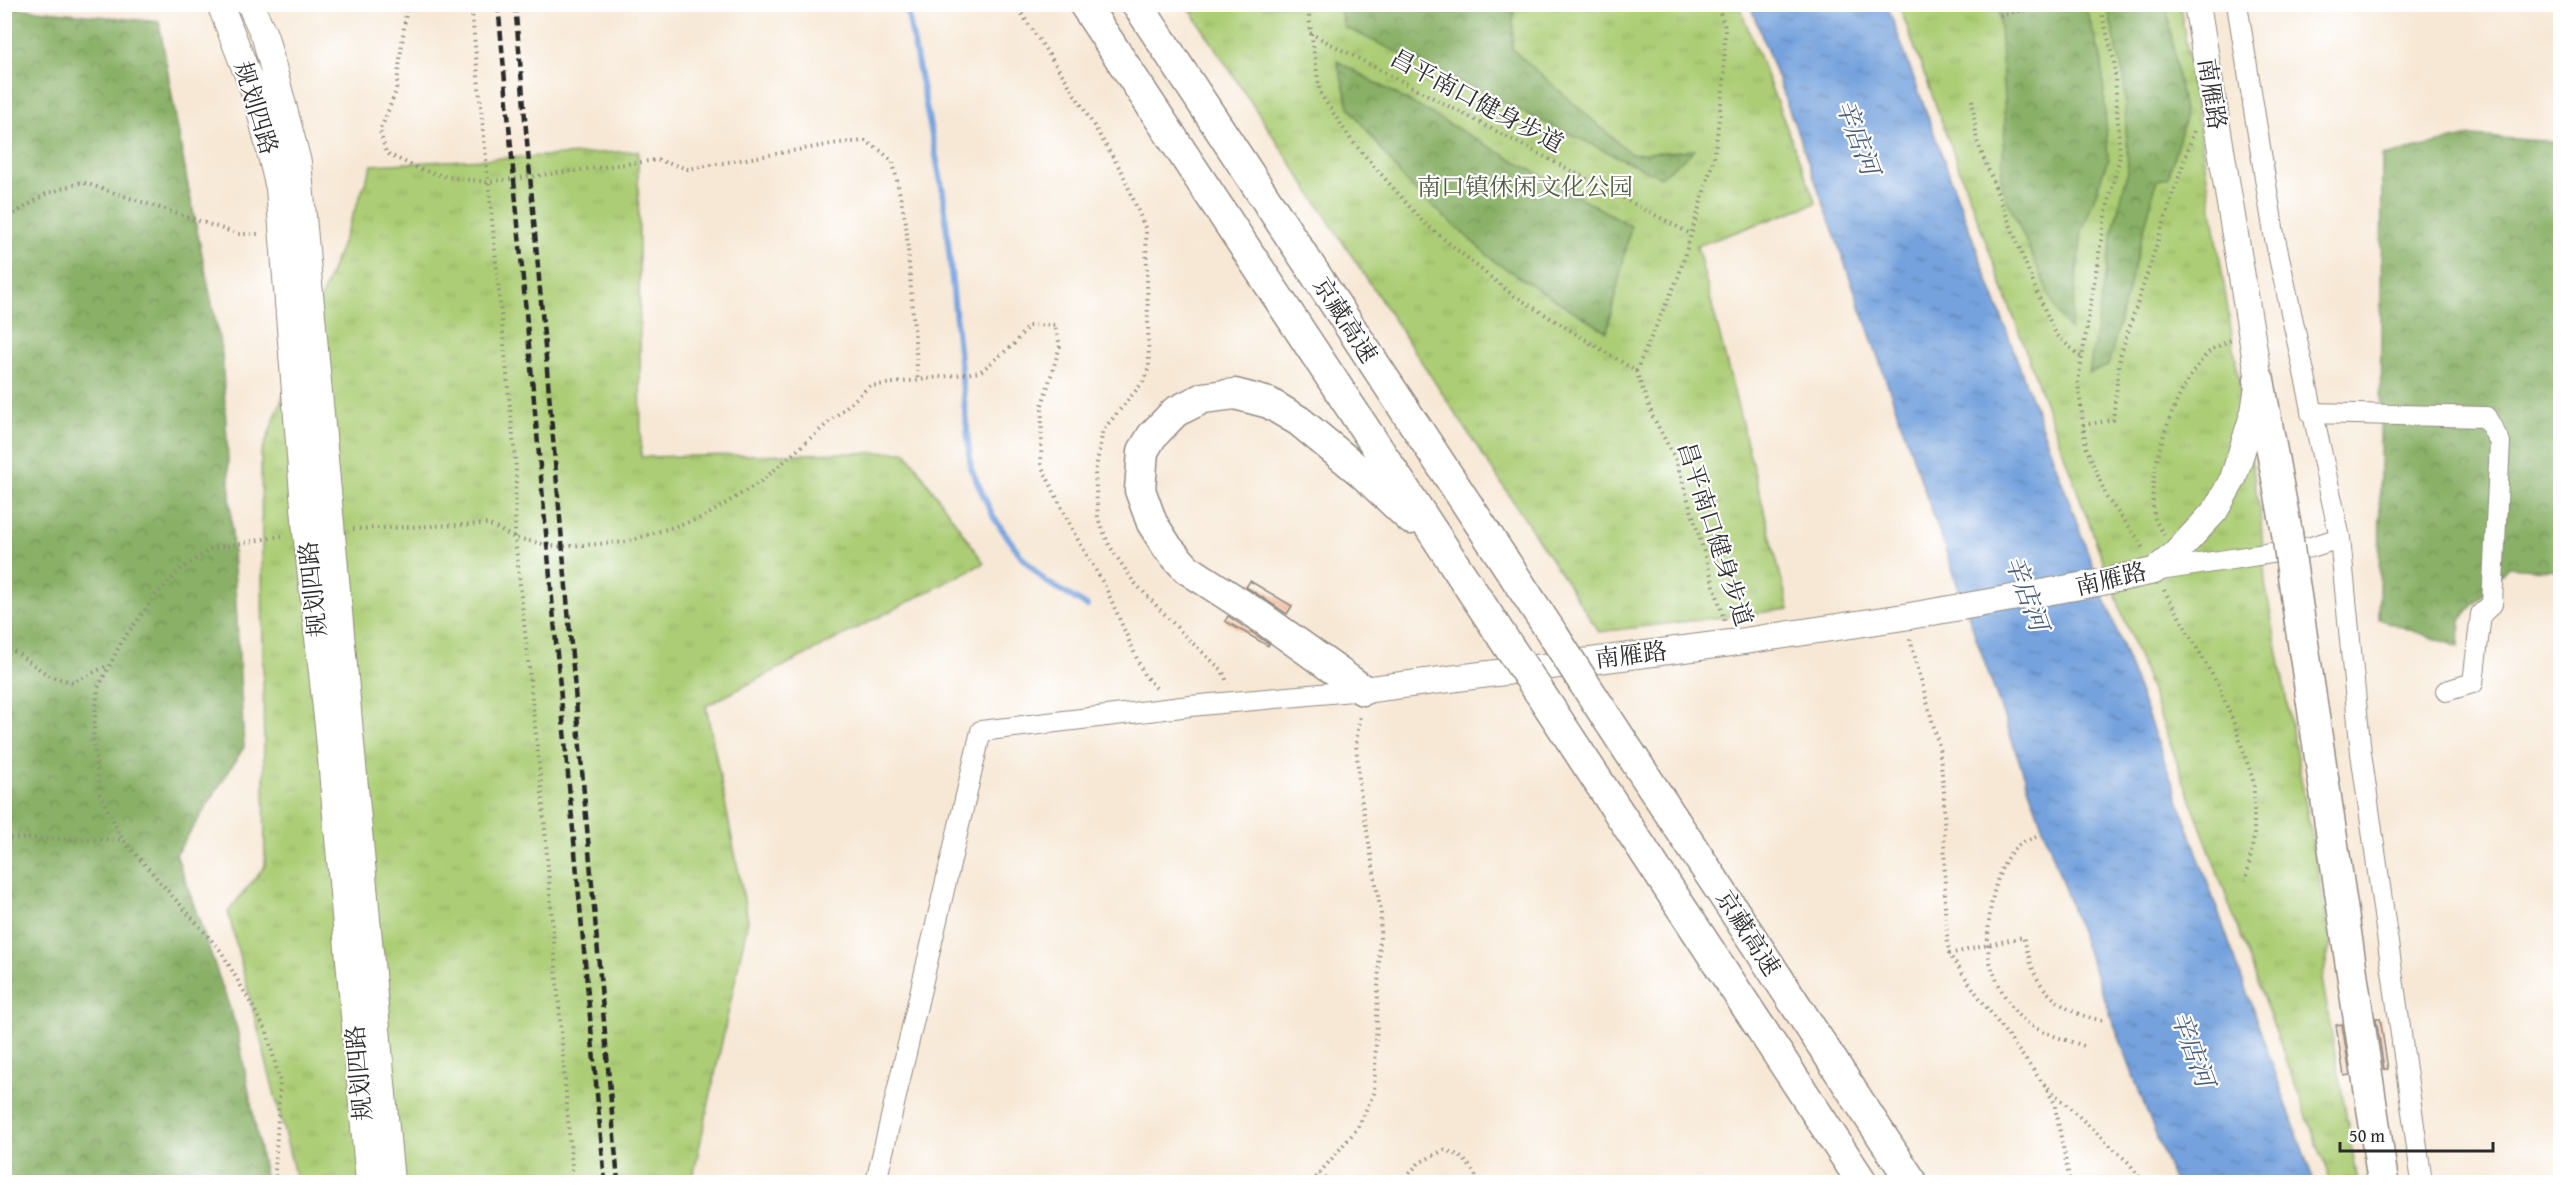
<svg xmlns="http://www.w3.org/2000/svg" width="2565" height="1187" font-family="'Gentium Book Plus','Noto Serif SC',serif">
  <defs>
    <pattern id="grass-tufts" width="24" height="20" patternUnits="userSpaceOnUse" patternTransform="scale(1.5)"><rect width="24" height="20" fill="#accd75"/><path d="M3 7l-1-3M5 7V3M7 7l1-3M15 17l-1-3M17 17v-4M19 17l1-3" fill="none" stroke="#94b065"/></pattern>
    <pattern id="forest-crowns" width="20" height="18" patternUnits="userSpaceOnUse" patternTransform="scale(1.5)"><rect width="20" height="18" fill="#89b066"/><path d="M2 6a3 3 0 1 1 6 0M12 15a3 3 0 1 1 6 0" fill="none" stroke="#708f54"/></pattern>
    <pattern id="water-ripples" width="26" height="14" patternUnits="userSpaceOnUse" patternTransform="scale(1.5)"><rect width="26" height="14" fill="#74a2dd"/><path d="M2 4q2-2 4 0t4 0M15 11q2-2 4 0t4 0" fill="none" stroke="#5f84b3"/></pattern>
  </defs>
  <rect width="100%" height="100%" fill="#fff"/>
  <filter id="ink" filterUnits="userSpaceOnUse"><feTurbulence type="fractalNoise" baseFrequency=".0167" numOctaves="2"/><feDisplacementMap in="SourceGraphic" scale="12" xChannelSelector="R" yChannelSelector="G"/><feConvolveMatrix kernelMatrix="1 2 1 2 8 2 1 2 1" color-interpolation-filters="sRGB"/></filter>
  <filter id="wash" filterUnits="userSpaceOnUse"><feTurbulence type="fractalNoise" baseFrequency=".008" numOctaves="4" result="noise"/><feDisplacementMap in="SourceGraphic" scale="24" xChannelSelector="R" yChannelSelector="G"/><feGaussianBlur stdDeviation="1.35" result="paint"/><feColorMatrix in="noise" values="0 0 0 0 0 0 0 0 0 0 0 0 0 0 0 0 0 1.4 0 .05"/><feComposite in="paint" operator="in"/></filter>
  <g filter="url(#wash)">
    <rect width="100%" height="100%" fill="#f7e8d5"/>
    <!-- grass -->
    <path fill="url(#grass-tufts)" stroke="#6c7c50" stroke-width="1.5" d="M1187 5H1739L1816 203 1697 246 1789 609 1599 632Z
      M1899 5H2180L2261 521 2265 583 2331 942 2322 979 2358 1182H2331Z
      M638 151 641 457 906 452 984 563 706 706 748 920 692 1182H297L228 912 265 866 261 454 372 165Z"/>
    <!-- forest -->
    <path fill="url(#forest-crowns)" stroke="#5a6e48" stroke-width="1.5" d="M1339 5H1514L1512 49 1631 154 1695 150 1660 177 1344 27Z
      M1999 5H2085L2102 61 2108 159 2082 232 2070 330 2057 312 2001 185 2005 122Z
      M2107 5H2166L2185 118 2168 178 2157 180 2108 366 2089 373 2113 230 2128 171 2124 79Z
      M5 7 159 22 187 181 222 353 244 747 176 854 237 1029 266 1182H5Z
      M1337 61 1631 226 1607 332 1495 262 1405 181 1349 107Z
      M2470 136 2560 142V571L2508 567 2460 620 2459 647 2379 619 2382 156Z"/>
    <!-- water -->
    <path fill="url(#water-ripples)" stroke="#506684" stroke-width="1.5" d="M1750 5H1887L2167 768 2314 1182H2174C2023 794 1898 395 1750 5Z"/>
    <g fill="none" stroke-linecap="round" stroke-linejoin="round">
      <!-- stream -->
      <path stroke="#74a2dd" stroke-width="6" d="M906 4 943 192 971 469 994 518 1022 557 1045 581 1087 606"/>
    </g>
    <g id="blocks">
      <!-- building -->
      <path fill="#e9ac85" d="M1250 581 1292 606 1287 614 1246 587Z
        M1228 616 1269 644 1268 646 1225 621Z
        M2376 1018H2380L2388 1069H2384Z
        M2342 1024 2350 1075 2344 1076 2336 1025Z"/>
    </g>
  </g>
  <g filter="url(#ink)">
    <use href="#blocks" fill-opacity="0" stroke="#918a80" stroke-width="1.5"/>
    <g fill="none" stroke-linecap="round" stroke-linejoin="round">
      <defs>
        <path id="minor" d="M2237 4 2274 234 2340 538 2361 753 2422 1182
          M2311 413 2486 417 2500 442 2492 604 2481 614 2473 683 2446 691
          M2154 571 2311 547 2340 538
          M876 1182 981 731 1190 706 1363 690"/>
        <path id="major" d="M220 4 257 99 279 188 306 532 328 726 369 1182
          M250 4 265 37 298 162 391 1182
          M1363 690 1731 643 1904 617 2097 583 2154 571 2174 555 2215 511 2233 479 2254 412 2259 380 2197 4"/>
        <path id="highway" d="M1084 4 1507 644
          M1137 4 1554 636
          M2259 380 2287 533
          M2291 562 2383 1182
          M1584 683 1912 1182
          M1363 690 1258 615 1187 569 1168 548 1152 523 1140 490 1143 451 1152 436 1175 412 1203 398 1235 394 1269 403 1299 421 1362 473 1411 519
          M1538 690 1862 1182"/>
      </defs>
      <!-- minor casing -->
      <use href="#minor" stroke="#918a80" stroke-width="22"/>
      <!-- major casing -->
      <use href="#major" stroke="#918a80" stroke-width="28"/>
      <!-- highway casing -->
      <use href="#highway" stroke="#918a80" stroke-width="33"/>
      <!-- path -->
      <path stroke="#918a80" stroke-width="4" stroke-dasharray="1.5 4.5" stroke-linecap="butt" d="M407 4 396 91 380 131 386 153 419 169 447 177 488 182 657 160 688 169 838 143 865 141 881 151 893 162 906 223 918 380
        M471 4 516 468 515 538 542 793 573 1182
        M1015 4 1066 80 1122 172 1146 230 1149 367 1143 382 1103 430 1095 473 1098 519 1109 545 1133 581 1188 639 1222 670 1228 684
        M1307 4 1320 93 1352 141 1423 222 1510 293 1636 371 1653 417 1676 460 1725 622
        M2099 4 2114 60 2120 156 2105 216 2078 382 2086 447 2107 498 2136 536 2144 551
        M2000 15 2055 4
        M1310 33 1691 234
        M1972 100 1977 141 2038 295 2057 336 2081 357
        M4 220 46 194 82 182 238 234H261
        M1636 371 1679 275 1714 158 1724 80 1725 27 1717 4
        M2083 425 2113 420 2120 356 2194 131
        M353 529 488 524 515 538 557 547 626 542 704 517 763 480 870 386 980 372 1014 344 1028 326 1055 325 1060 346 1042 405 1041 465 1074 533 1105 586 1144 675 1158 690
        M2164 535C2161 530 2157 524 2155 519 2143 474 2177 382 2210 351 2216 347 2224 343 2231 340
        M2164 590 2218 685 2235 726 2254 783V837L2246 881
        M1910 639 1939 746 1944 792 1945 910 1949 954 1979 997 2042 1082 2129 1163 2143 1182
        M4 644 51 677 74 682 109 665
        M2036 837C2029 840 2020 843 2015 848 1993 869 1985 928 1989 957 1992 974 2008 1007 2021 1018 2038 1033 2062 1038 2084 1046
        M4 838 123 840
        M1949 954 2023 937C2028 950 2030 966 2037 978 2050 1001 2076 1017 2102 1020
        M2044 1085 2054 1102 2070 1182
        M1320 1173 1328 1182
        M276 1182 275 1171 280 1082 267 1032 221 951 123 840 100 794 93 738 98 688 122 641 156 595 180 570 211 549 286 535
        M1312 1182 1357 1129 1374 1093 1381 913 1360 791 1356 744 1360 714
        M1401 1182 1419 1163 1444 1150C1464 1155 1470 1165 1479 1182"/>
      <!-- minor -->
      <use href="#minor" stroke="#fff" stroke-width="20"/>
      <!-- major -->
      <use href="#major" stroke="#fff" stroke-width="26"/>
      <!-- highway -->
      <use href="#highway" stroke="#fff" stroke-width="30"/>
      <!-- rail -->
      <path stroke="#2b2b2b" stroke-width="4.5" stroke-dasharray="9 4.5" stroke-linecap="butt" d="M498 4 605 1182
        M515 4 618 1182"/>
      <defs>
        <path id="highway-bridge" d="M2287 533 2291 562
          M1554 636 1584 683
          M1507 644 1538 690"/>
      </defs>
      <!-- highway-bridge casing -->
      <use href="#highway-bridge" stroke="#918a80" stroke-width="33" stroke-linecap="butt"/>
      <!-- highway-bridge -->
      <use href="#highway-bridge" stroke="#fff" stroke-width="30"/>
    </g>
  </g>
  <g text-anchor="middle" stroke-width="4.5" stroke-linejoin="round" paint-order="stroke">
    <!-- street labels -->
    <g font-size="24" fill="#2b2b2b" stroke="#fff">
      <text transform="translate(2212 94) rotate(81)" y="8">南雁路</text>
      <text transform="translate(1477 101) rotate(28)" y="8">昌平南口健身步道</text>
      <text transform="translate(256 108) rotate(73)" y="8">规划四路</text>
      <text transform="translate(1345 320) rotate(57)" y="8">京藏高速</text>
      <text transform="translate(1715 534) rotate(72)" y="8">昌平南口健身步道</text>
      <text transform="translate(2111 579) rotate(-13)" y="8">南雁路</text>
      <text transform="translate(313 589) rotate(-96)" y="8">规划四路</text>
      <text transform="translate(1631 655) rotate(-7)" y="8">南雁路</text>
      <text transform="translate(1748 933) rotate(57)" y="8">京藏高速</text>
      <text transform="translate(359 1073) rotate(-95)" y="8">规划四路</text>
    </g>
    <!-- park labels -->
    <g font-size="24" fill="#525c41" stroke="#fff">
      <text x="1525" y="195">南口镇休闲文化公园</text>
    </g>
    <!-- water labels -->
    <g font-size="26" font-style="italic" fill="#485b72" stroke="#fff">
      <text transform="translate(1858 137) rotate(70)" y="9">辛店河</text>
      <text transform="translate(2027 593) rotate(70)" y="9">辛店河</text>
      <text transform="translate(2193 1049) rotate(70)" y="9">辛店河</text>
    </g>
  </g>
  <!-- margin -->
  <rect width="2565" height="1187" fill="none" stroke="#fff" stroke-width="24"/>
  <!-- scale -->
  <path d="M2340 1142v9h153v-9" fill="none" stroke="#2b2b2b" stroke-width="3"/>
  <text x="2349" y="1142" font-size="18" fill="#2b2b2b" stroke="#ffffff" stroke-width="4.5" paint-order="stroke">50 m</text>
</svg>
